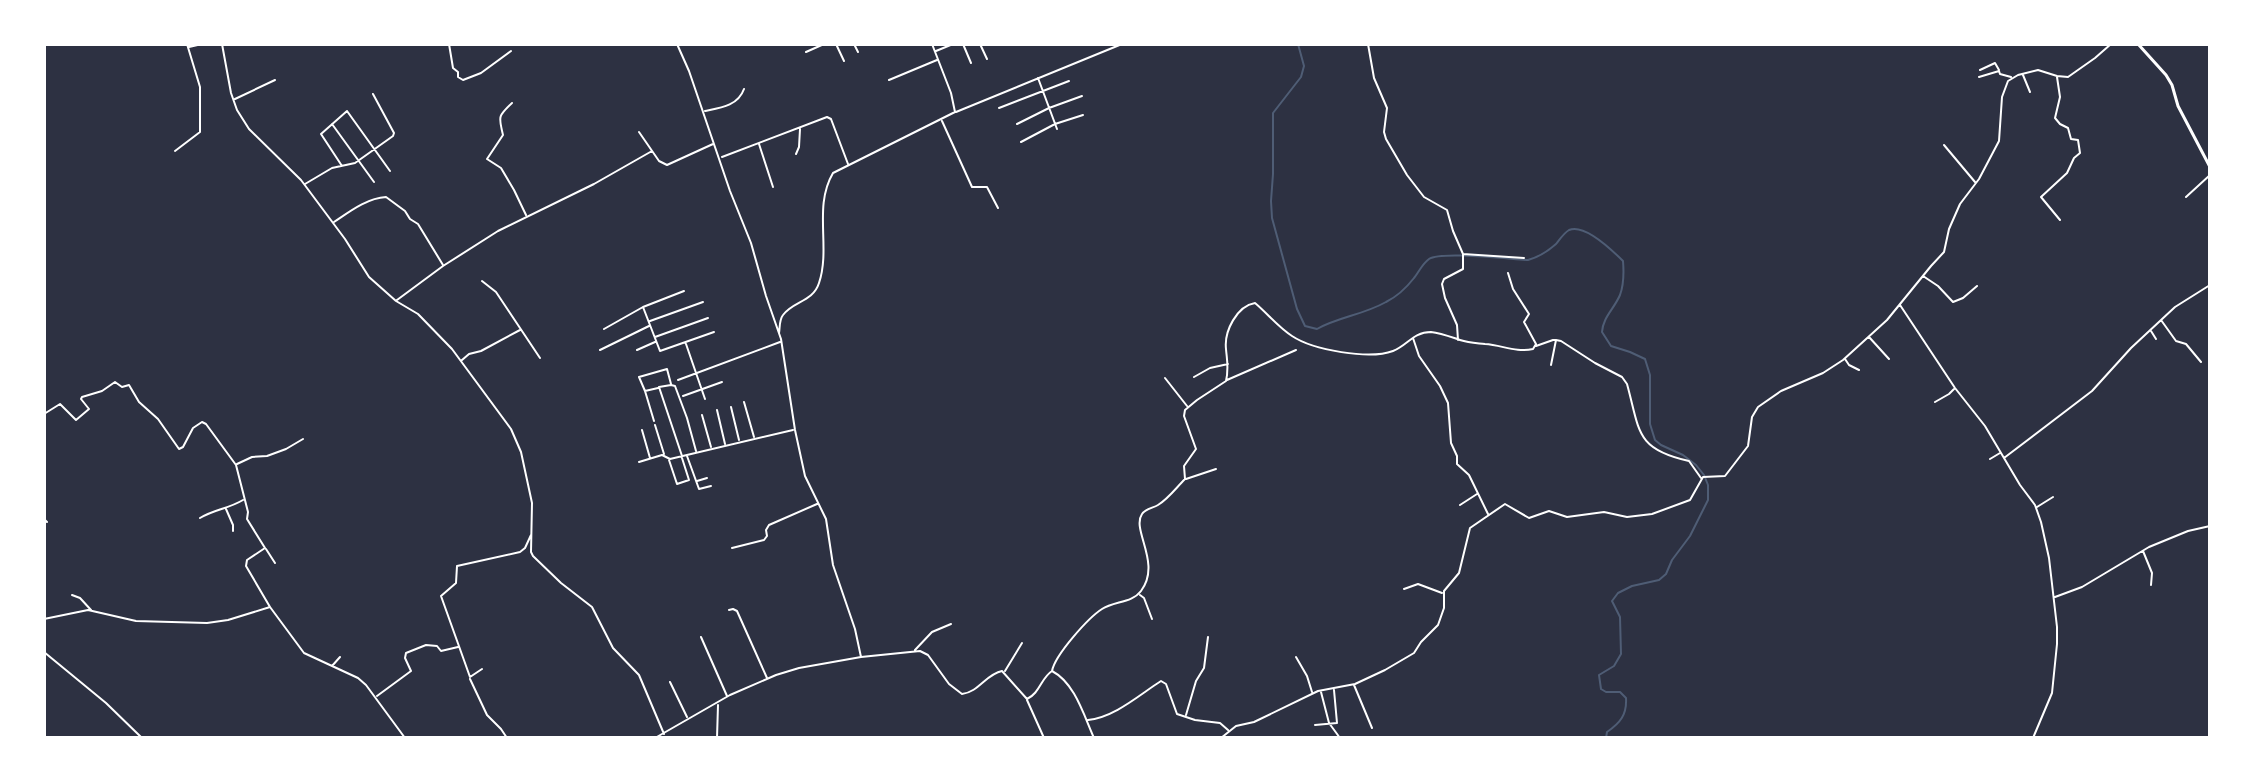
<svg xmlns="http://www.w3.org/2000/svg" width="2254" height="782" font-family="Commissioner,sans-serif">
  <rect width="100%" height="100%" fill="#2d3142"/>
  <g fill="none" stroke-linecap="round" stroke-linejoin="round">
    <!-- stream -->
    <path stroke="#4f5d75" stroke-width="2" d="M1298 44 1304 66 1301 77 1273 113V174L1271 201 1272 218 1297 309 1305 326 1317 329C1338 317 1363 315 1386 302 1396 297 1407 287 1414 278 1419 272 1422 264 1429 259 1441 251 1509 259 1528 260 1539 257 1547 252 1556 244 1560 239 1564 233 1569 230 1585 223 1613 251 1623 261 1624 273 1624 284 1620 295 1614 309 1603 317 1602 332L1611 346 1630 352 1645 359 1650 375V424L1655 440 1661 445 1683 455 1696 465 1704 475 1708 485V500L1690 536 1672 560 1666 574 1659 580 1632 586 1618 593 1612 601 1620 617 1621 654 1614 666 1599 675 1601 689 1606 692H1620L1626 698C1627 715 1620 723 1607 732L1606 738"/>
    <!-- minor -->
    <path stroke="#fff" stroke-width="2" d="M222 44 231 93 237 110 249 129 301 180 345 239 369 277 396 301 418 314 452 349 511 429 521 452 532 503 531 552 533 556 561 583 592 607 613 648 639 675 664 734
      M449 44 453 68 458 72V77L463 80 481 73 511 51
      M677 44 689 71 730 191 751 243 766 296 781 339 795 430 805 476 826 519 833 565 855 629 861 657
      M836 44 844 61
      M854 44 858 52
      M963 44 971 63
      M980 44 987 59
      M1368 44 1374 78 1387 108 1384 132 1386 139 1407 175 1424 197 1447 210 1453 231 1463 254V269L1444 279 1442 284 1445 298 1457 325 1458 340
      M189 47 202 44
      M936 51 953 44
      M806 52 824 44
      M1980 70 1995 63 1999 70
      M2023 75 2030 92
      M1979 77 1999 71 2000 74 2011 77
      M2057 77 2060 97 2055 118 2060 124 2068 128 2071 139 2078 140 2080 153 2074 158 2067 173 2041 197 2060 220
      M1038 78 1057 129
      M889 80 937 60
      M235 99 275 80
      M512 103C497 117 499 117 503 135L487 159 501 168 514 190 526 215
      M999 108 1069 81
      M705 111C720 108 738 106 744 89
      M956 112 1122 44
      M942 121 972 187H987L998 208
      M332 124 374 182
      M1017 124 1049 108 1082 96
      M639 132 659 161 667 165 713 144
      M1021 142 1055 124 1083 115
      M759 144 773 187
      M1944 145 1975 182
      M175 151 200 132V87L187 44
      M796 154 799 147 800 129
      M722 157 827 117 831 119 848 164
      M342 166 321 134 347 111 390 171
      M305 184 332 168 355 163 393 136 394 133 373 94
      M2186 197 2210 175
      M334 222C349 212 367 198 386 197L405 211 410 219 418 224 443 265
      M1463 254 1524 258
      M1923 276 1938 286 1953 302 1963 298 1977 286
      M482 281 496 292 540 358
      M397 300 443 266 498 231 594 184 652 151
      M1900 305 1955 388 1985 426 2020 485 2035 505 2041 522 2049 558 2057 627V644L2052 693 2033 738
      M643 307 660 351 714 332
      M2161 320 2176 341 2186 344 2201 362
      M650 321 703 302
      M604 329 643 307 684 291
      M2151 331 2156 339
      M779 333C780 328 779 320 783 315 793 301 813 302 819 283 831 247 813 207 833 173L955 112 951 93 932 44
      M655 337 708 318
      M1869 337 1889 359
      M1413 338 1419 356 1440 386 1448 403 1451 443 1457 456V464L1469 475 1488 514
      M1556 340 1561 341 1595 363 1622 377 1627 384C1640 431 1635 449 1689 461L1701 478
      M686 344 705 399
      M1536 346 1553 340H1556L1551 365
      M600 350 649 326
      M637 350 655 342
      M1845 359 1849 365 1859 370
      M462 360 469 354 481 351 520 330
      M1194 377 1210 368 1228 364
      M1165 378 1187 406
      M678 380 780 342
      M1227 380 1296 350
      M645 391 639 377 667 369 671 384
      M683 396 722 382
      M744 402 754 437
      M1935 402 1949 394 1954 389
      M731 407 739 440
      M717 410 725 444
      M44 414 60 404 76 420 89 409 81 399 82 397 102 391 115 382 122 387 129 385 139 402 158 419 179 449 183 447 193 428 202 422 206 424 236 465 248 512 247 519 265 548 247 560 246 566 270 607
      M702 415 711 447
      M654 421 645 391 658 388
      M655 425 664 454
      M642 430 650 458
      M682 456 659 387 671 385 675 386 687 418 696 451
      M687 456 699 489 711 486
      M2004 458 2092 391 2131 348 2175 307 2210 285
      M1990 459 2000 453
      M669 460 677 484 689 480 682 458
      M639 462 662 455 670 459 793 430
      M237 464 252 457 267 456 286 449 303 439
      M1186 479 1216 469
      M697 481 707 478
      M1460 505 1477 494
      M2037 507 2053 497
      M226 509 233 525V531
      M200 518C215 509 228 509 243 500
      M44 519 47 522
      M732 548 764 540 767 536 766 530 769 525 817 504
      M266 549 275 563
      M2143 551 2152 573 2151 585
      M1404 589 1418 584 1442 593
      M72 595 80 598 91 610
      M1140 595 1144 598 1152 619
      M2055 597 2082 587 2149 547 2188 531 2210 526
      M729 610 733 609 737 611 767 678
      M44 619 88 610 136 621 207 623 228 620 270 607 304 653 358 678 366 685 405 738
      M701 637 727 696
      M915 650 932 632 951 624
      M44 652 106 703 142 738
      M1296 657 1307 676 1312 692
      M332 666 340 657
      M482 669 470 677 441 596 456 583 457 566 520 552 525 548 531 535
      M1005 671 1022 643
      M1052 671C1055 655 1088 618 1102 609 1114 601 1132 603 1141 591 1162 563 1131 530 1142 514 1145 509 1153 508 1158 505 1168 499 1176 488 1185 479L1184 466 1196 449 1184 416 1185 410 1197 400 1226 381C1229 368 1227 361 1226 349 1224 331 1237 306 1255 303 1268 314 1278 327 1292 336 1313 350 1369 360 1393 351 1408 345 1413 332 1431 332 1441 333 1451 337 1460 340 1469 343 1476 343 1485 344 1502 345 1516 353 1533 349L1536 344 1524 322 1529 314 1513 289 1508 273
      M470 679 487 715 501 729 507 738
      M670 682 687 717
      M1354 685 1372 728
      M1321 692 1329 723 1340 738
      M377 696 411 671 405 658 406 653 426 645 437 646 441 651 458 647
      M1027 700 1044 738
      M1186 715 1196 681 1204 668 1208 637
      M1088 720C1115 717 1139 695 1161 681L1166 684 1177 714 1195 720 1220 723 1228 730
      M1315 725 1337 723 1334 690
      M655 738 730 695 776 675 799 668 861 657 920 651 928 655 949 684 962 694C979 692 986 674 1002 671L1027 699C1040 693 1041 678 1052 671 1075 683 1084 716 1094 738
      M717 738 718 705
      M1221 738 1236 726 1254 722 1318 691 1355 684 1385 670 1414 653 1421 642 1438 625 1444 608V591L1459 573 1470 528 1505 504 1529 518 1549 511 1567 517 1604 512 1627 517 1652 514 1690 500 1703 477 1725 476 1748 446 1752 417 1758 407 1781 391 1823 373 1843 360 1887 320 1931 266 1944 252 1949 229 1960 204 1979 179 1999 141 2002 97 2008 81 2018 75 2038 70 2057 76 2068 77 2095 58 2111 44"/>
    <!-- secondary -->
    <path stroke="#fff" stroke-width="3" d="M2138 44 2166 75 2172 85 2178 106 2210 167"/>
  </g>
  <!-- border -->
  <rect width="2254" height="782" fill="none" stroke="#ffffff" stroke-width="92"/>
</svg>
